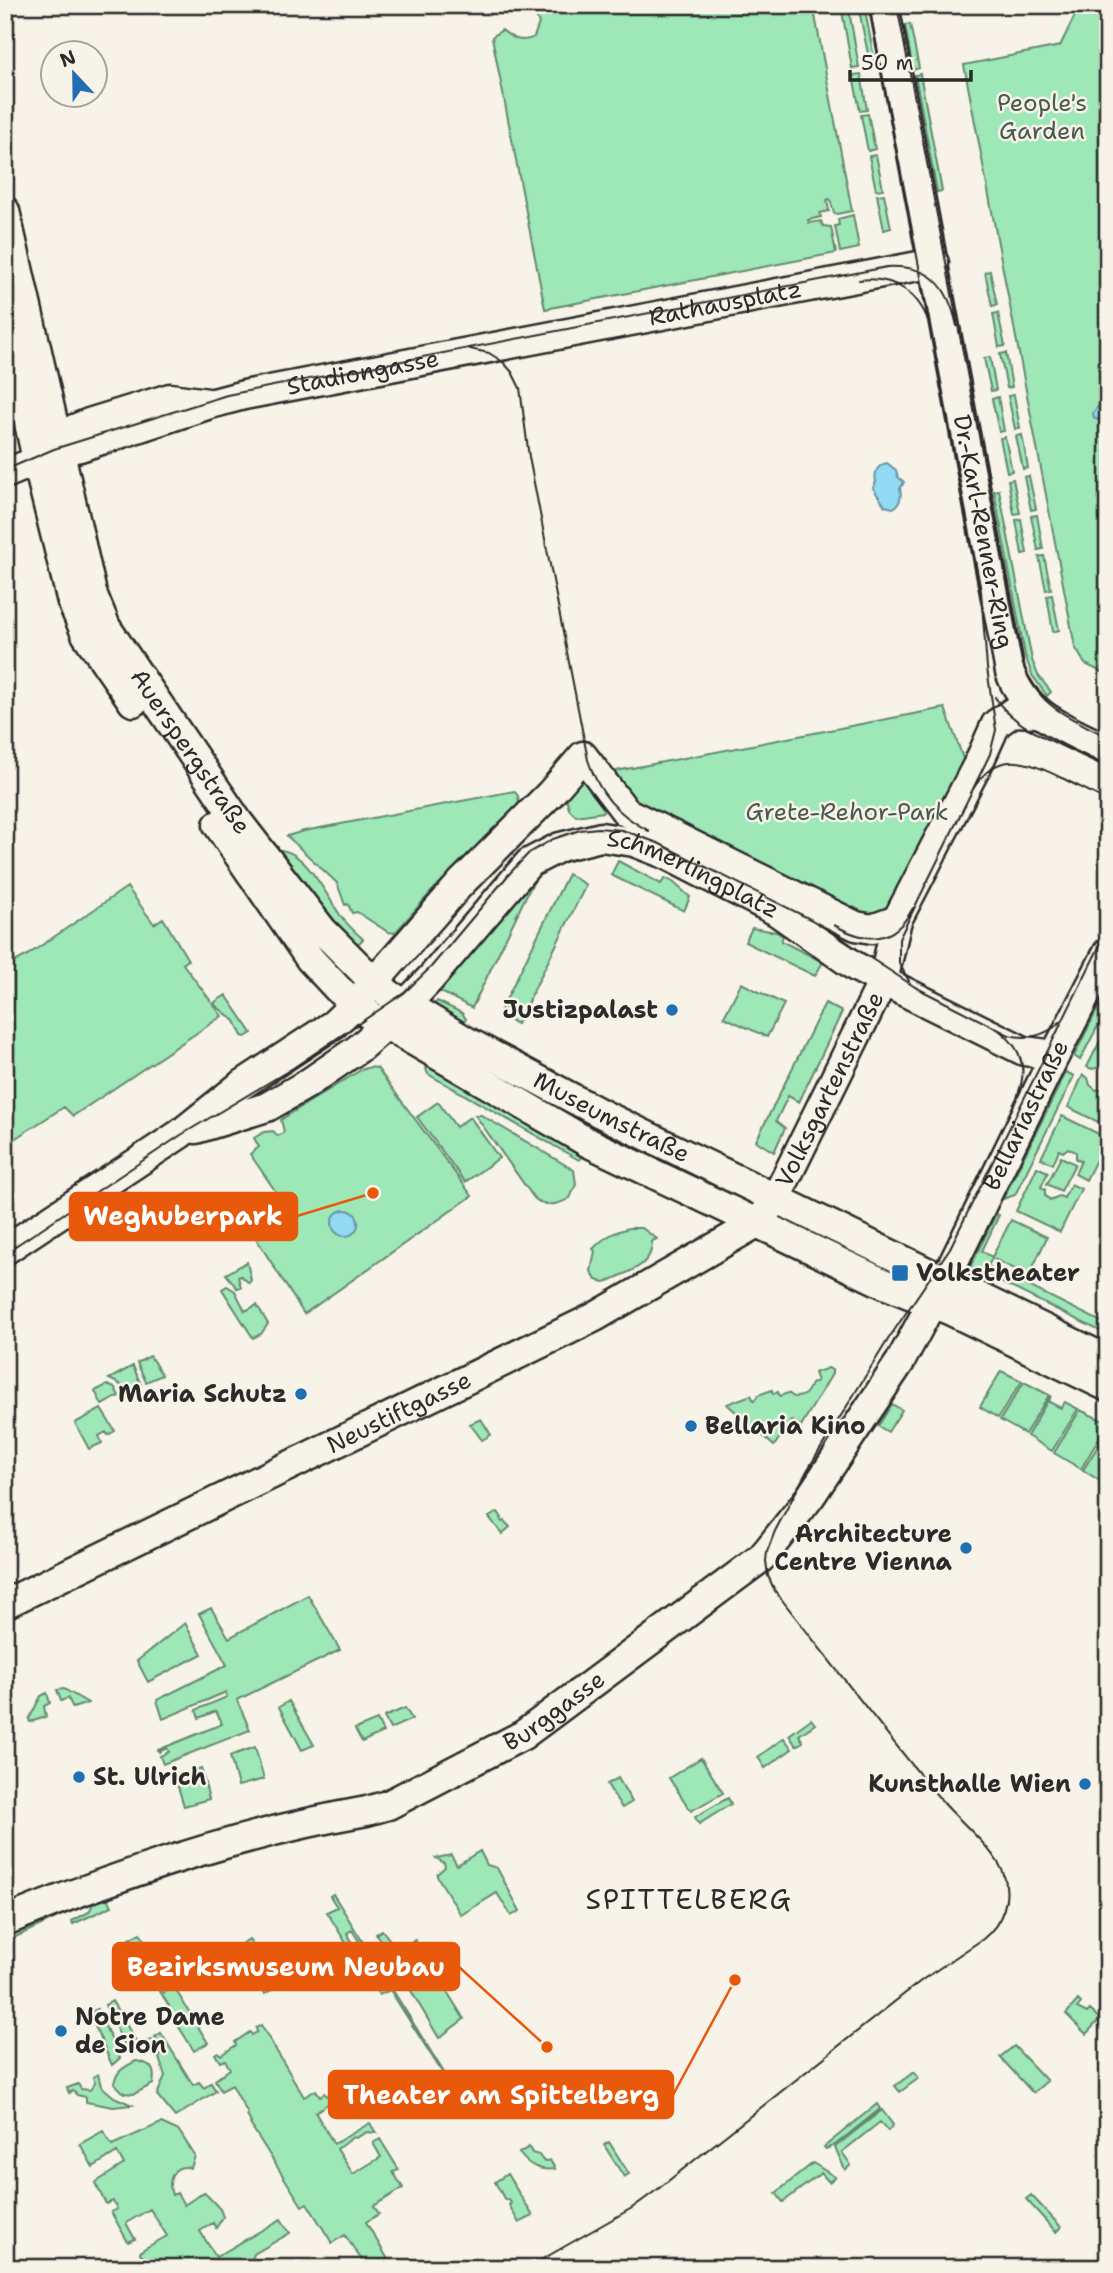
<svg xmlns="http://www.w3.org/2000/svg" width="1113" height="2273" font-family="'Shantell Sans',sans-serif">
  <rect width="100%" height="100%" fill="#f7f3e8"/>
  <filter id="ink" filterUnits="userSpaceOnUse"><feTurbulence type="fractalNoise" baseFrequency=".0143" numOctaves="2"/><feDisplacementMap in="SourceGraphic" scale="14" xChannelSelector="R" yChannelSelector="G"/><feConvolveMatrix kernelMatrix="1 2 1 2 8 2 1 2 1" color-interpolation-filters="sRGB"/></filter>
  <g filter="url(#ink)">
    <!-- green -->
    <path fill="#9ee7b7" stroke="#648971" stroke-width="2" d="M531 5H813L852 211 837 214 834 213 830 199 827 200 829 211 820 213 821 217 808 220 809 223 821 221 823 226 831 227 836 253 545 309 492 37 502 30C511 38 522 44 534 37L539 23Z
      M841 5H848L859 67 852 68Z
      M858 5H864L875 63 870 64Z
      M1080 5H1108V675L1085 664 1075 647 964 65 1060 46Z
      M910 24 919 68 913 70 905 25Z
      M861 74 867 110 860 111 853 75Z
      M920 74 942 191 937 192 915 75Z
      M868 114 875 149 868 151 861 115Z
      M876 155 883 189 876 190 869 156Z
      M884 194 891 228 884 230 877 195Z
      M853 215 859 248 840 252 835 226 839 225 838 219Z
      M990 271 997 305 992 306 985 272Z
      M998 313 1005 346 999 347 993 314Z
      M1006 353 1012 387 1007 388 1000 354Z
      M990 357 996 390 991 391 984 358Z
      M1014 395 1020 428 1015 429 1008 396Z
      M998 397 1004 431 999 432 992 399Z
      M1022 435 1028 468 1023 469 1016 436Z
      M1005 437 1012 471 1007 472 1000 438Z
      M1029 476 1036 509 1031 510 1024 477Z
      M1013 479 1020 513 1014 514 1008 480Z
      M999 490 1032 660 1038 675 1051 692 1047 696 1032 675 1025 655 994 491Z
      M1037 515 1043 549 1038 550 1031 516Z
      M1021 519 1027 553 1022 554 1016 520Z
      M1044 556 1051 589 1046 590 1039 557Z
      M1052 595 1059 630 1053 632 1047 596Z
      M945 708 964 761 898 901 884 910 865 914 639 809 611 772Z
      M581 776 605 806 603 812 576 816 569 809 566 797Z
      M514 791 518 796 519 804 432 891 395 933 388 932 357 912 352 913 348 904 345 905 337 883 287 836 304 831Z
      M279 850C305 850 327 896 340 915 347 924 355 932 363 939L354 948 275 852Z
      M618 861 661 884 665 878 672 881 690 897 684 911 611 875Z
      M542 867 527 894 472 1008 431 987Z
      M568 874 586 885 517 1024 499 1014Z
      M127 887 154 924 163 918 188 960 183 964 222 1016 73 1116 64 1107 5 1145V967L26 956Z
      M752 928 776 932 783 936 781 941 823 962 815 976 745 942Z
      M741 983 784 1004 767 1037 724 1017Z
      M1108 988V1007L1080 1060 1074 1056Z
      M226 995 252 1033 245 1037 242 1036 235 1021 215 1005V1002Z
      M437 1001 462 1013 466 1019 463 1024 434 1006Z
      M825 1003 842 1012 799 1102 788 1096 776 1121 785 1128 774 1152 756 1141Z
      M1103 1035 1108 1037V1069L1102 1067 1092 1069 1087 1067Z
      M429 1066 583 1154 579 1160 428 1074 426 1069Z
      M370 1067 377 1068 472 1196 304 1314 252 1232 287 1208 250 1154 259 1147 254 1138 264 1132 273 1131 278 1136 284 1132 281 1120 285 1117 361 1070Z
      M1066 1072 1074 1076 1015 1195 1003 1199Z
      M1083 1075 1088 1078 1090 1085 1096 1090 1108 1088V1103L1098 1122 1068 1107Z
      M438 1102 456 1127 470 1117 499 1158 465 1182 417 1117Z
      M475 1115H481L574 1170 576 1184 570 1198C558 1205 545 1208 534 1198Z
      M1062 1116 1107 1138 1086 1180 1075 1174 1081 1161 1076 1159V1152L1068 1148 1063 1152 1059 1150 1053 1164 1041 1158Z
      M1061 1157 1075 1164 1061 1191 1047 1184Z
      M1037 1167 1048 1172 1041 1187 1045 1189V1195L1050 1200 1059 1196 1064 1198 1071 1184 1081 1189 1060 1232 1016 1211Z
      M996 1214 999 1215 982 1251 992 1257 1011 1220 1047 1237 1029 1276 992 1258 988 1266 1108 1325V1335L970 1267Z
      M629 1228H642L657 1239 652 1241C653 1266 629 1271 611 1280L605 1282 596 1280 591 1271 595 1251 593 1249C604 1237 614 1232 629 1228Z
      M247 1262 251 1280 249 1283 241 1276 238 1277 241 1287 237 1288 226 1274Z
      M227 1286 235 1291 245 1311 257 1305 268 1324 261 1334 253 1338 222 1289Z
      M150 1356 162 1375 146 1382 137 1363Z
      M133 1366 141 1385 124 1393 120 1384 109 1379Z
      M828 1368 832 1370V1374L801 1426 791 1421 774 1446 727 1404 751 1395 754 1401 758 1395 772 1390 773 1394 778 1392 780 1396 788 1393 794 1397C804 1397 807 1394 811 1384L817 1381 814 1373Z
      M1001 1371 1022 1381 998 1418 980 1407Z
      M1024 1382 1049 1395 1025 1434 1000 1420Z
      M107 1385 115 1388 119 1396 102 1405 95 1391Z
      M1051 1395 1049 1402 1061 1408 1065 1402 1078 1409 1052 1451 1027 1436Z
      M892 1404 902 1410 888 1432 878 1426Z
      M101 1409 115 1431 108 1435 106 1432 99 1436 102 1443 89 1449 75 1423Z
      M1080 1410 1108 1423 1081 1469 1054 1453Z
      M481 1419 491 1435 482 1440 470 1424Z
      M1108 1430V1481L1106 1485 1083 1470Z
      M498 1512 502 1518 500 1519 502 1522 504 1521 510 1527 502 1534 489 1517Z
      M308 1595 340 1650 237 1700 250 1730 163 1764 160 1756 169 1752 167 1748 159 1752 158 1750 222 1724 216 1711 199 1718 196 1710 227 1697 226 1692 163 1719 157 1700 227 1665 199 1614 211 1608 229 1638Z
      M185 1623 202 1654 148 1682 137 1661Z
      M64 1689 88 1703 73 1708 68 1698 61 1701 57 1690Z
      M47 1693 50 1703 44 1706 46 1717 30 1722 29 1719 41 1696Z
      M289 1701 314 1745 302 1750 279 1707Z
      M405 1708 412 1719 390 1729 384 1717Z
      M811 1719 815 1724 799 1735 803 1742 796 1746 789 1735Z
      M377 1720 383 1732 362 1742 355 1729Z
      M784 1738 792 1749 765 1768 758 1757Z
      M255 1747 264 1779 238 1786 230 1756Z
      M701 1758 723 1793 691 1811 669 1778Z
      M201 1768 209 1799 184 1806 175 1777Z
      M618 1778 632 1802 622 1808 607 1784Z
      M728 1798 731 1804 699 1824 695 1817Z
      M480 1851 487 1865 497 1868 520 1911 511 1916 497 1893 461 1915 437 1876V1874L445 1867 444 1863 436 1858 451 1855 457 1865Z
      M333 1894 453 2087 452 2088 390 1990 379 1995 356 1958 365 1951 352 1930 347 1933 354 1945 349 1948 327 1912 337 1907 330 1896Z
      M97 1896 109 1900 112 1906 73 1924 72 1921 89 1912Z
      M54 1915 56 1918 5 1942V1935Z
      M382 1930 393 1944 401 1947 389 1955 376 1934Z
      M140 1933 157 1960 153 1962 151 1958 147 1959 150 1964 147 1966 164 1993 174 1987 208 2043 194 2051 167 2008 169 2006 156 1985 153 1986 127 1942 129 1939Z
      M249 1939 262 1960 249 1968 236 1947Z
      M415 1940 464 2019 439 2038 394 1962 405 1955 407 1945Z
      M264 1965 278 1986 265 1994 252 1973 256 1970 260 1976 263 1974 260 1968Z
      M1078 2000 1081 2003 1077 2008 1087 2013 1090 2010 1100 2019 1086 2034 1066 2014Z
      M112 2001 139 2046 152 2039 160 2048 154 2056 148 2051 128 2053 105 2005Z
      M97 2009 120 2058 112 2065 89 2013Z
      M261 2025 304 2097 316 2090 320 2096 324 2093 327 2096 330 2094 334 2100 315 2112 334 2144 370 2123 376 2133 367 2132 356 2138 353 2137 337 2149 353 2174 381 2157 373 2143 380 2139 399 2170 393 2172 403 2188 374 2206 379 2214 366 2222 393 2268H367L345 2235 332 2243 307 2203 302 2206 250 2124 251 2123 247 2115 248 2114 232 2085 221 2091 215 2080 230 2069 225 2060 220 2062 215 2054 218 2052 221 2055 236 2045 235 2042 250 2032 252 2035 257 2032 256 2028Z
      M161 2033 193 2085 199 2082 204 2088 211 2083 216 2091 175 2117 157 2095 165 2076 159 2058 164 2049 155 2037Z
      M1014 2046 1047 2081 1033 2093 1000 2057Z
      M136 2061C151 2063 156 2069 153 2084L134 2094 124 2093 114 2083C117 2070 125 2067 136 2061Z
      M914 2072 919 2078 900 2092 895 2086Z
      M98 2074 101 2086 114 2097 132 2105 113 2107 86 2102V2097L77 2095 73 2091 69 2093 67 2088 78 2084 81 2089 90 2090 95 2083 93 2077Z
      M877 2104 880 2109 835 2145 826 2149 824 2147Z
      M882 2110 893 2125 888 2131 880 2122 842 2152 851 2165 845 2170 835 2147Z
      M161 2123 179 2131 195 2156 191 2168C172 2163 167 2181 172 2195L177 2193 184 2205 204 2192 220 2209 223 2217 216 2228 213 2223 200 2231 216 2257 281 2219 290 2233 254 2254 249 2268H150L140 2253 142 2250 167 2236 150 2209 126 2223 135 2239 128 2242 111 2212 117 2209 113 2201 106 2204 95 2183 124 2164 117 2152 93 2167 80 2144 103 2131 112 2145Z
      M609 2142 629 2174 624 2177 604 2145Z
      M529 2147 532 2153 539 2155 544 2162 550 2160 555 2169C539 2171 529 2166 519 2153Z
      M813 2163 835 2177 829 2182 821 2173 783 2202 776 2193Z
      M507 2174 533 2216 519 2223 509 2205 511 2203 508 2199 505 2200 495 2182Z
      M1031 2195 1061 2227 1056 2232 1026 2199Z"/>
    <!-- water -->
    <path fill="#93daf4" stroke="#6994a4" stroke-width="2" d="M1108 395V424L1104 425 1103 422 1094 418 1093 413 1100 404V401L1106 400Z
      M887 463 896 470 898 477 904 482 900 489C902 496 900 505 893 508L885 506 873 488 876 482C874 473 877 465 887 463Z
      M332 1223a13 13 0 1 1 26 0a13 13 0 1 1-26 0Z"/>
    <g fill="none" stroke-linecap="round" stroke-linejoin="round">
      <defs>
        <g id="secondary">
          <path id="s1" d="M884 5 1010 672C1026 717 1069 730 1108 750"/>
          <path id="s2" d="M5 211 92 593 106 627 239 823 323 931 374 982 390 995 466 1041 600 1113 1108 1360"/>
          <path d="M5 314 40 473 72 602 86 634 133 702"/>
          <path d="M60 451 74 429 89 423 170 398 208 403"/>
          <path id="s3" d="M5 474 60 451 80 447 210 404 244 395 934 263"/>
          <path d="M218 825 310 959 338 989 371 1016 587 1142 887 1285 949 1310 1108 1387"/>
          <path id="s4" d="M196 1129 267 1107 307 1084 358 1049 386 1025 431 978 529 863 560 847 601 837 634 842 665 854 776 911 856 967 883 981 1024 1051 1055 1055"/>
          <path d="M5 1250 180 1134 240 1086 334 1024 355 1004 461 883 550 794 583 756 626 812 856 926 872 929 897 920"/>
          <path id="s5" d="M5 1604 595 1317 757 1223 776 1198 883 981 897 920 979 762 996 724 1013 712 1037 713"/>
          <path id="s6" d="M5 1921C122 1873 242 1833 367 1811L388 1805 523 1735 761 1558 768 1550 810 1497 900 1362 954 1262 1055 1055 1108 952"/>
        </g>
      </defs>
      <!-- secondary casing -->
      <use href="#secondary" stroke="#2b2b2b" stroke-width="33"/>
      <!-- secondary -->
      <use href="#secondary" stroke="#f7f3e8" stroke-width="28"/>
      <!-- tram -->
      <path stroke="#2b2b2b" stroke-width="2" d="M869 5 981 591 987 668 996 730 990 754 972 791
        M897 5 1022 662C1037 707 1069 717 1108 737
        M859 280C896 275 922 295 931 330
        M470 349 489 353 503 362 512 372 520 388 529 457 588 760C599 794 617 814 649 831
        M5 470 54 449 227 395 887 267C931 265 948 285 957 326
        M995 697C1012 729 1075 751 1108 768
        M834 925C867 943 893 945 913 908
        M909 981 899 963V939L972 791C997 747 1027 761 1064 779 1079 787 1094 793 1108 802
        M996 1028C1020 1045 1029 1066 1018 1094
        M5 1253 181 1135 293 1068 404 993 431 967 510 873 529 853 553 839 580 830 598 828 622 830 658 843 812 920 915 987 1009 1035C1027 1040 1046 1036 1060 1022
        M527 2268 632 2208 658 2189 922 1980 983 1939C1003 1923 1012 1897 1003 1872 994 1849 958 1820 941 1800 884 1732 830 1661 775 1591L768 1576 766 1561 767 1552 775 1531 808 1469 889 1338 950 1248 1108 929"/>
    </g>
  </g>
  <!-- markers -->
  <g fill="#1f6fb2" stroke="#f7f3e8" stroke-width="2.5">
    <circle cx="672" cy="1010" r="7"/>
    <rect x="891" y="1264" width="18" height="18" rx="3.5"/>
    <circle cx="301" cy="1394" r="7"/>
    <circle cx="691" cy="1426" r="7"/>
    <circle cx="966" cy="1548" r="7"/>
    <circle cx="79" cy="1777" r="7"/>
    <circle cx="1085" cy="1784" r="7"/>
    <circle cx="61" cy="2031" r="7"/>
  </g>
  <g text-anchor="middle" stroke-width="5" stroke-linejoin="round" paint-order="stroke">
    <!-- park labels -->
    <g font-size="24" fill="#485a4e" stroke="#f7f3e8">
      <text x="1042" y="111">People's<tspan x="1042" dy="28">Garden</tspan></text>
      <text x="847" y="820">Grete-Rehor-Park</text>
    </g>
    <!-- street labels -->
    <g font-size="24" fill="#2b2b2b" stroke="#f7f3e8">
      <text dy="8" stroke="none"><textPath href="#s3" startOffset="742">Rathausplatz</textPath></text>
      <text dy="8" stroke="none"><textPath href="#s3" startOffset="373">Stadiongasse</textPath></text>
      <text dy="8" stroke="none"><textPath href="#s1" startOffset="536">Dr.-Karl-Renner-Ring</textPath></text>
      <text dy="8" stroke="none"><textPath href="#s2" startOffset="579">Auerspergstraße</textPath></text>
      <text dy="8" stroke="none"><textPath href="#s4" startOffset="612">Schmerlingplatz</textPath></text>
      <text dy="8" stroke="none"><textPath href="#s5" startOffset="996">Volksgartenstraße</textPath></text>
      <text dy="8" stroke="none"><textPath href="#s6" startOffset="1367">Bellariastraße</textPath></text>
      <text dy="8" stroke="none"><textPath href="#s2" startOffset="1148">Museumstraße</textPath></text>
      <text dy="8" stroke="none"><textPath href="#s5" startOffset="438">Neustiftgasse</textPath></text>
      <text dy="8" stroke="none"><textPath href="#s6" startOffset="592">Burggasse</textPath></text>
    </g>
    <!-- poi labels -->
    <g font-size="24" font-weight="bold" fill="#2b2b2b" stroke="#f7f3e8" text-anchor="end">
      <text x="658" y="1018">Justizpalast</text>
      <text x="916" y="1281" text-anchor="start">Volkstheater</text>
      <text x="287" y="1402">Maria Schutz</text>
      <text x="705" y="1434" text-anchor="start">Bellaria Kino</text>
      <text x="952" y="1542">Architecture<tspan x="952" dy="28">Centre Vienna</tspan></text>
      <text x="93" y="1785" text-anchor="start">St. Ulrich</text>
      <text x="1071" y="1792">Kunsthalle Wien</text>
      <text x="75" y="2025" text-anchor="start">Notre Dame<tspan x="75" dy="28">de Sion</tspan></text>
    </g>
    <!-- quarter labels -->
    <g font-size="28" letter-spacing="2" fill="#2b2b2b" stroke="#f7f3e8">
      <text x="689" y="1909">SPITTELBERG</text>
    </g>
  </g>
  <!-- callouts -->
  <path fill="none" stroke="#e8590c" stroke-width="2.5" d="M373 1193L297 1216M547 2047L459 1967M735 1980L673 2095"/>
  <g fill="#e8590c" stroke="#f7f3e8" stroke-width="2.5">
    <circle cx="373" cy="1193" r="7"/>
    <circle cx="547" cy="2047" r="7"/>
    <circle cx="735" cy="1980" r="7"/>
  </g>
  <g fill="#e8590c" stroke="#e8590c" stroke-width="2.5">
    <rect x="70" y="1193" width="227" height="47" rx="7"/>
    <rect x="113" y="1943" width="346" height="47" rx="7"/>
    <rect x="329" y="2071" width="344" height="47" rx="7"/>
  </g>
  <g font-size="26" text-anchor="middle" font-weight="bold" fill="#fff">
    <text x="183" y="1225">Weghuberpark</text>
    <text x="286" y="1976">Bezirksmuseum Neubau</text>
    <text x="501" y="2104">Theater am Spittelberg</text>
  </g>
  <!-- margin -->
  <rect width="1113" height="2273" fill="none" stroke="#f7f3e8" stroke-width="28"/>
  <rect x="14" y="14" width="1085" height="2245" fill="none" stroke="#2b2b2b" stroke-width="2.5" filter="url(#ink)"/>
  <!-- north arrow -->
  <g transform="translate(74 74) rotate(338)"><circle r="33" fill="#f7f3e8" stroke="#a5a39c" stroke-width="2"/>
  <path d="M0-5L12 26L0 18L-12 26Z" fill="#1f6fb2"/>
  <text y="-10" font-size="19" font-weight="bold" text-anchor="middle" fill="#2b2b2b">N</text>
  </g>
  <!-- scale -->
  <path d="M850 70v10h121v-10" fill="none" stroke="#2b2b2b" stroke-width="3.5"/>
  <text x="861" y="70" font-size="21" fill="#2b2b2b" stroke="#f7f3e8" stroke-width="5" paint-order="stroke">50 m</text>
</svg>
